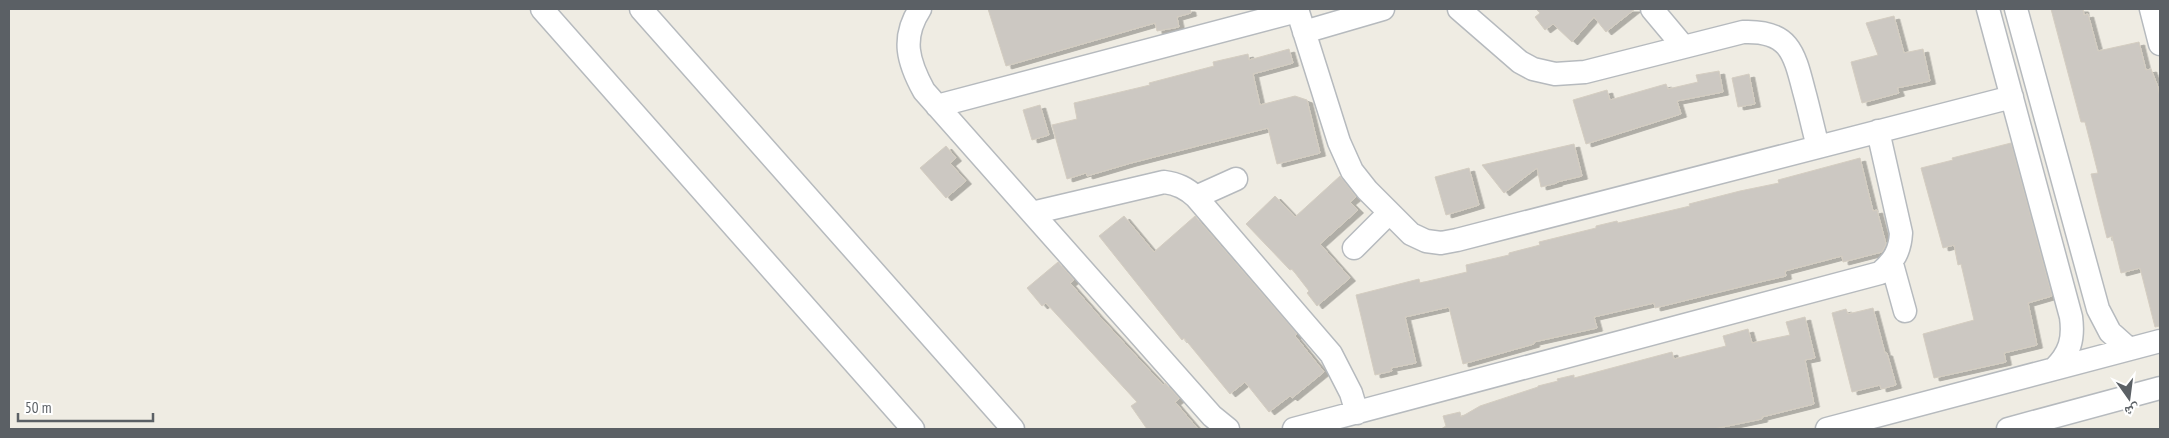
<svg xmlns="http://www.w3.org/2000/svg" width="2169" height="438" font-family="'PT Sans Narrow','Noto Naskh Arabic',sans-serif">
  <defs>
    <filter id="shadow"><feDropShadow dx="5.5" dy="3" stdDeviation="0" flood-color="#0004"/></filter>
  </defs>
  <rect width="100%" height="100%" fill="#efece3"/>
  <!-- building -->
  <path fill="#ccc8c2" stroke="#d4cdc1" filter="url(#shadow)" d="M988 9H1190L1191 13 1177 17 1179 27 1157 31 1155 23 1006 66Z
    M1536 9H1635L1606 32 1594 17 1572 42 1553 24 1545 30 1535 17 1540 13Z
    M2051 9H2083L2084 15 2088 14 2098 51 2139 42 2146 70 2151 69 2158 87 2160 98V326L2155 327 2140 268 2121 273 2112 236 2107 238 2091 174 2098 173 2085 122H2081Z
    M1894 16 1904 53 1923 49 1930 81 1897 88 1899 93 1862 103 1851 62 1878 55 1866 23Z
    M1289 49 1293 63 1253 74 1260 105 1295 96 1307 100 1320 153 1277 164 1268 128 1131 163 1087 176 1086 173 1067 179 1052 125 1077 119 1074 103 1150 85 1149 83 1214 66 1213 62 1248 54 1249 60Z
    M1719 71 1723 92 1677 101 1681 114 1586 144 1573 100 1607 90 1610 100 1666 84 1668 89 1698 82 1696 75Z
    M1749 74 1755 104 1738 107 1732 78Z
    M1040 105 1049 135 1032 140 1023 110Z
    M2011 143 2052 296 2028 303 2037 345 2004 353 2006 362 1934 378 1923 334 1974 320 1961 264 1958 265 1954 245 1943 248 1921 168 1953 160 1952 158Z
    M1574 144 1582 176 1557 182V183L1541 187 1537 168 1504 193 1482 165Z
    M946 146 956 158 950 163 966 181 946 198 920 168Z
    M1860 158 1873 211 1877 210 1886 244 1882 252 1843 262 1842 256 1785 271 1786 276 1764 281 1655 308 1654 303 1594 317 1597 328 1534 342V344L1463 364 1449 307 1405 317 1416 363 1391 368 1392 371 1375 375 1356 295 1419 279 1420 283 1467 272 1466 265 1509 255V253L1540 245 1539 242 1596 228V226L1617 221 1618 223 1690 206 1689 204 1740 191 1779 183 1778 180Z
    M1469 168 1479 205 1446 215 1435 177Z
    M1340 176 1356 197 1350 202 1358 210 1320 244 1350 278 1317 306 1307 293 1309 291 1292 269 1290 270 1246 224 1275 196 1295 217Z
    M1124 216 1154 252 1195 216 1297 334 1295 336 1324 372 1292 398 1290 396 1269 412 1245 382 1230 394 1184 338 1182 340 1099 236Z
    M1058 262 1074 280 1070 283 1099 316 1163 385 1165 383 1178 397 1179 399 1175 402 1198 429H1147L1131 406 1137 402 1046 303 1042 306 1027 288Z
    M1873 308 1885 353H1887L1896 385 1881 389 1880 385 1852 392 1832 313 1846 309 1848 314Z
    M1805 317 1815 358 1805 360 1814 404 1762 417V419L1713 429H1441L1446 426 1443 416 1460 412 1461 417 1480 406 1538 387V386L1558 381 1557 379 1574 375V378L1672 352 1674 359 1726 346 1723 336 1748 329 1752 343 1790 335 1786 322Z"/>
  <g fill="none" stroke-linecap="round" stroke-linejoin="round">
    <defs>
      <path id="minor" d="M542 9 913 429
        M641 9 1013 429
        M920 9C901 38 908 62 924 91L1212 416 1228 429
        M1297 9 1339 142 1352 171 1367 190 1411 234 1426 241 1441 243 1457 240 2012 97
        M1459 9 1520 62 1533 69 1555 74 1585 72 1743 32C1789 30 1794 52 1804 91 1809 109 1813 128 1818 147
        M1652 9 1683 46
        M1988 9 2071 317C2074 339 2070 353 2054 369
        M2016 9 2098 309 2110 332 2129 349
        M2151 9 2160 44
        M1304 32 1383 9
        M937 106 1297 11
        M1196 197 1236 179
        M1032 213 1164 182C1178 184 1186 188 1196 197L1331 354 1351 393 1357 413
        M1354 248 1389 213
        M1892 264 1905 311
        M1294 429 1880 273C1894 261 1900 251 1901 233L1878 131
        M1827 429 2160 341
        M2008 429 2160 388"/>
    </defs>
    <!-- minor casing -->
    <use href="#minor" stroke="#b6babe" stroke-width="25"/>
    <!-- minor -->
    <use href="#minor" stroke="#fff" stroke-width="22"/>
  </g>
  <!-- border -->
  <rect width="2169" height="438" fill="none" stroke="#5b6065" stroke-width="20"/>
  <!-- north arrow -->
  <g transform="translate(2129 398) rotate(166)" stroke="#ffffff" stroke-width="4" paint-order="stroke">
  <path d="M0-4L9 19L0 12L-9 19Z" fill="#5b6065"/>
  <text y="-8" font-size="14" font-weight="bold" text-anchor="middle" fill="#5b6065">ش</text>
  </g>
  <!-- scale -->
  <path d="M18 413v8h135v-8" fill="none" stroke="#5b6065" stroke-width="2.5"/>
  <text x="25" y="413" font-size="15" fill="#5b6065" stroke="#ffffff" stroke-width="4" paint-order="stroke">50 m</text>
</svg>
